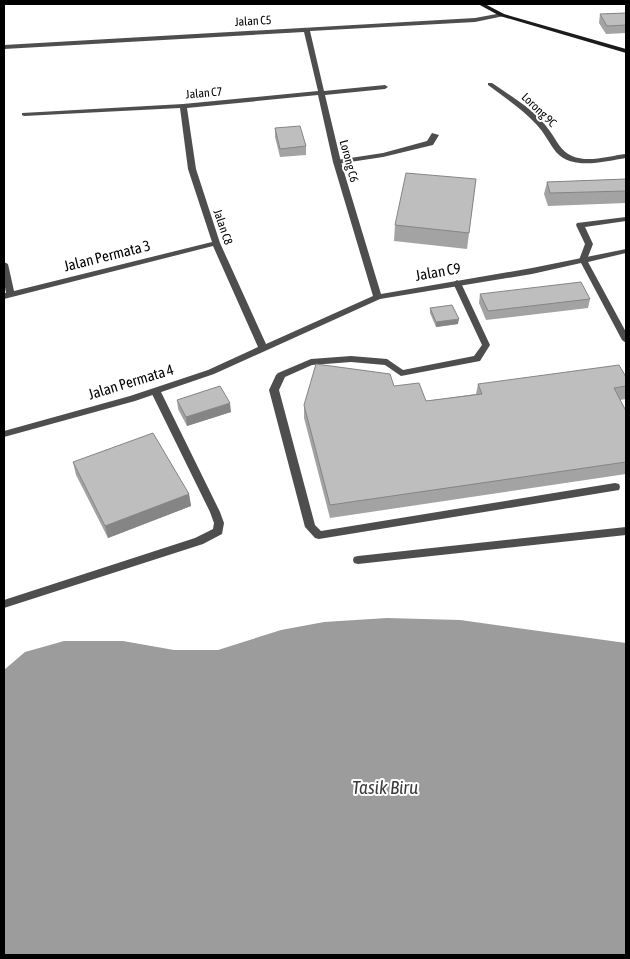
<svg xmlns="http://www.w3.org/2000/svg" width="630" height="959" font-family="'Asap Condensed',sans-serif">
  <rect width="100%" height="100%" fill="#fff"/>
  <!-- water -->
  <path fill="#9c9c9c" d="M387 618 460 620 626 643V955H4V670L25 652 64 641H123L174 650H218L281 630 324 622Z"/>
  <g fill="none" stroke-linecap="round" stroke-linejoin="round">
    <!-- service -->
    <path fill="#4e4e4e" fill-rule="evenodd" d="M432 133 439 135 433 145 383 157 337 164 333 162 337 160 383 153 427 141Z
      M626 217V221L585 227 593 244 586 262H580L579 260 585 244 576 225 577 223Z
      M457 280 461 283 490 345 480 361 401 376 385 365 351 362 312 365 285 377 279 390 315 525 321 531 615 483 619 484 620 487 619 490 319 539 315 538 305 527 269 390 276 375 278 373 311 359 351 356 387 359 403 370 474 356 482 345 453 283Z
      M156 389 161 392 220 512 224 523 222 534 203 544 4 608V600L195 538 213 529 214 523 210 512 151 392Z"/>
    <!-- minor -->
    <path fill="#4e4e4e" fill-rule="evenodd" d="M502 13 505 15 504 16 475 22 310 31 324 91 385 85 388 87 385 89 325 95 341 162 381 294 532 268 626 249V253L588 262 626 332V343L622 340 581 263 532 274 380 299 214 374 135 401 4 437V431L130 396 208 370 258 347 213 246 4 299V293H6L4 281V262L8 264 14 291 212 242 188 169 180 108 24 116 22 115V113L183 104 318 91 304 32 4 49V45L475 18ZM318 95 333 162 373 296 266 344 220 243 196 169 187 108Z
      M488 83H492C512 97 535 110 549 130 556 139 561 152 572 156 588 163 609 156 626 154V158C605 161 573 171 556 152 549 143 544 132 536 124 522 109 504 97 488 85Z
      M626 527V535L358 564 354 563 353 560 354 557 358 556Z"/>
    <!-- secondary -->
    <path fill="#1b1b1b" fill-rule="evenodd" d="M478 4H485L504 14 626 49V53L500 16Z"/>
  </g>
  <!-- wall -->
  <path fill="#a3a3a3" d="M626 13V33L606 34 599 23 600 14Z
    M275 128 306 146V155L280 157 275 137Z
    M476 179 467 249 394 241 395 225Z
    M626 179V203L548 206 544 194 547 182Z
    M480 294 590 299 588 308 486 320 479 303Z
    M430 308 458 324 436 327 430 313Z
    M478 384 626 386V399L620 400 626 411V474L330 518 304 418V405L394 386 426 401 476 394Z
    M177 400 231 412 187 426 178 409Z
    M73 462 189 494 191 506 108 538 76 475Z"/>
  <!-- shaded-wall -->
  <path fill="#858585" d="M459 319 458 324 436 327V322Z
    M230 403 231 412 187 426 186 417Z
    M189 494 191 506 108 538 105 526Z"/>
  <!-- building -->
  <path fill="#bebebe" stroke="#858585" d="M626 13V25L607 26 600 14Z
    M300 126 306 146 280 149 275 128Z
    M406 173 476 179 469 233 395 225Z
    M626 179V191L550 193 547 182Z
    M581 282 590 299 488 311 480 294Z
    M452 305 459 319 436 322 430 308Z
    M316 364 390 374 394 386 419 383 426 401 482 394 478 384 619 365 626 377V386L614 388 626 411V462L330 505 304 405Z
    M220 386 230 403 186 417 177 400Z
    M153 433 189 494 105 526 73 462Z"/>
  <g text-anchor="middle" stroke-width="4" stroke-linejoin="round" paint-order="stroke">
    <!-- far-street labels -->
    <g font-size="12" fill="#000" stroke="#fff">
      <text transform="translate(253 21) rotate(-3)" y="4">Jalan C5</text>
      <text transform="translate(204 93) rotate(-5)" y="4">Jalan C7</text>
      <text transform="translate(539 110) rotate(44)" y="4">Lorong 9C</text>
      <text transform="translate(349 161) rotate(75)" y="4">Lorong C6</text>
      <text transform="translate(223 227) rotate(71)" y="4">Jalan C8</text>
    </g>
    <!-- street labels -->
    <g font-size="15" fill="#000" stroke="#fff">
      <text transform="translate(107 256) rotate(-14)" y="5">Jalan Permata 3</text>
      <text transform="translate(438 272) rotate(-10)" y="5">Jalan C9</text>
      <text transform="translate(131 382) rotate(-17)" y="5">Jalan Permata 4</text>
    </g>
    <!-- near-water labels -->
    <g font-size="19" font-style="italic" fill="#3d3d3d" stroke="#fff">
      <text x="385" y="794">Tasik Biru</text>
    </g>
  </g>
  <!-- border -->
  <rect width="630" height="959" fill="none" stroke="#000000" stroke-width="10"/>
</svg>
